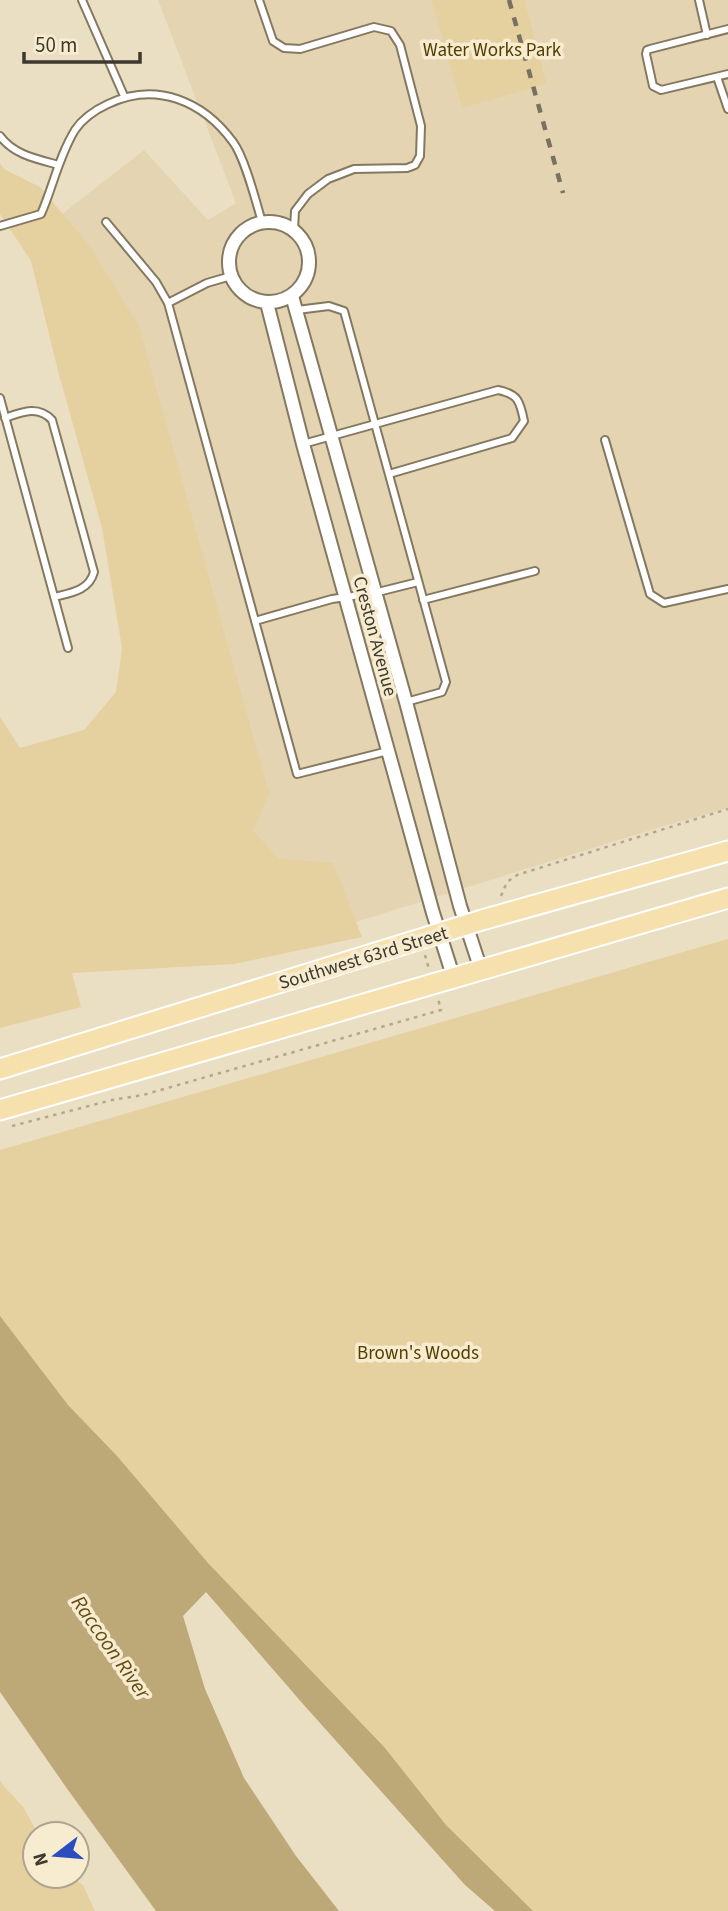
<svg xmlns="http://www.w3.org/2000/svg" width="728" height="1911" font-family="'Source Sans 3',sans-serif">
  <rect width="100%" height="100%" fill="#ebdfc3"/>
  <!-- built -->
  <path fill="#e4d4b2" d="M158 0H431L462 107 547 84 525 0H728V808L667 825 237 959 30 239 144 150 208 220 236 203Z"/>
  <!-- green -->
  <path fill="#e5d0a0" d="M431 0H525L547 84 462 108Z
    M0 163 4 169 40 187 89 245 139 326 269 793 253 831 279 859 333 863 362 937 234 964 72 973 81 1007 0 1028V717L20 748 84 730 116 692 122 648 102 528 58 371 31 261 0 214Z
    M728 939V1911H514L0 1363V1150Z
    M0 1780 2 1784 24 1808 38 1834H35V1876H69L83 1885 95 1911H0Z"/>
  <!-- water -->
  <path fill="#bda878" d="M0 1316 68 1405 117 1456 208 1563 385 1748 446 1825 533 1911H495L465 1885 303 1704 206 1592 183 1616 205 1689 244 1778 296 1856 339 1911H156L68 1790 0 1692Z"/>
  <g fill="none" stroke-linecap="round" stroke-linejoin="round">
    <defs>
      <path id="service" d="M82 0 124 96
        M259 0 273 41 284 48 300 49 374 27 391 31 400 45 421 126 420 156 415 165 407 168 354 169 328 179 308 194 295 211 294 229
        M699 0 707 35
        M728 29 650 49 647 50 646 54 653 86 661 90 728 74
        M717 77 728 109
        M0 136C14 155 37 159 59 165
        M106 222 156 282 168 303 297 774 388 751
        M0 226 41 214C53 187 59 156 75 130 83 118 95 110 108 104 156 81 203 101 233 142 245 158 256 202 262 222
        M168 303 207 283 231 276
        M297 310 329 306 344 311 446 682 442 692 406 702
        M0 398 68 648
        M5 418C22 412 38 405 52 420L94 572C89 591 70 593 54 597
        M605 440 650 594 664 603 728 589
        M303 444 498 390C518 394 520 401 524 421L512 438 389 474
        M423 600 535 571
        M255 621 332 599 374 593 418 582"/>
      <path id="minor" d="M229 262a40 40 0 1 1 80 0a40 40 0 1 1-80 0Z
        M292 296 406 702 460 906 481 970
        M267 303 303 444 433 913 454 979"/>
      <path id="primary" d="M0 1069 482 920 728 851
        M0 1110 728 898"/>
    </defs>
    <!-- service casing -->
    <use href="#service" stroke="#847960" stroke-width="10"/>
    <!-- minor casing -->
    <use href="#minor" stroke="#847960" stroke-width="16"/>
    <!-- primary casing -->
    <use href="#primary" stroke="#fff" stroke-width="23"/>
    <!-- path -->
    <path stroke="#b2a892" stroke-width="2.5" stroke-dasharray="3.5 5" stroke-linecap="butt" d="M501 896 507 882 517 875 728 809
      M425 955 429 969
      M12 1126 112 1100 143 1095 441 1010 438 999"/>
    <!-- service -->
    <use href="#service" stroke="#fff" stroke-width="6"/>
    <!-- minor -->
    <use href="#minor" stroke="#fff" stroke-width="12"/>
    <!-- primary -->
    <use href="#primary" stroke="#f6e0ad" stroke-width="19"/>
    <!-- rail -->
    <path stroke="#787160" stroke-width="4.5" stroke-dasharray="9 9" stroke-linecap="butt" d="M509 0 563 193"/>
  </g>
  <g text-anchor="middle" stroke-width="7" stroke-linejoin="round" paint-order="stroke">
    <!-- park labels -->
    <g font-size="19" fill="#533d00" stroke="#f8ecd0">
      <text x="492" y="56">Water Works Park</text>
      <text x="418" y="1359">Brown's Woods</text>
    </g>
    <!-- street labels -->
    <g font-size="19" fill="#3e392e" stroke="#f8ecd0">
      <text transform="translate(376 636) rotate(75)" y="7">Creston Avenue</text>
      <text transform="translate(363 957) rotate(-17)" y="7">Southwest 63rd Street</text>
    </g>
    <!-- water labels -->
    <g font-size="21" font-style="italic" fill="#624c12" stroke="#f8ecd0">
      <text transform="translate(111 1647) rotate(55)" y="7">Raccoon River</text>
    </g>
  </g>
  <!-- north arrow -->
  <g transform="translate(56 1855) rotate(254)"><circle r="33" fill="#f8ecd0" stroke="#aea48f" stroke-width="2"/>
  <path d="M0-5L12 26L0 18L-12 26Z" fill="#2c4dbd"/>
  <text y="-10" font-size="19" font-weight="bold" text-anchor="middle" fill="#3e392e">N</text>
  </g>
  <!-- scale -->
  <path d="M24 52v10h116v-10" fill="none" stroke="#3e392e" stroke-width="3.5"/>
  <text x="35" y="52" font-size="21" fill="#3e392e" stroke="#f8ecd0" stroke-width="5" paint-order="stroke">50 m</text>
</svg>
